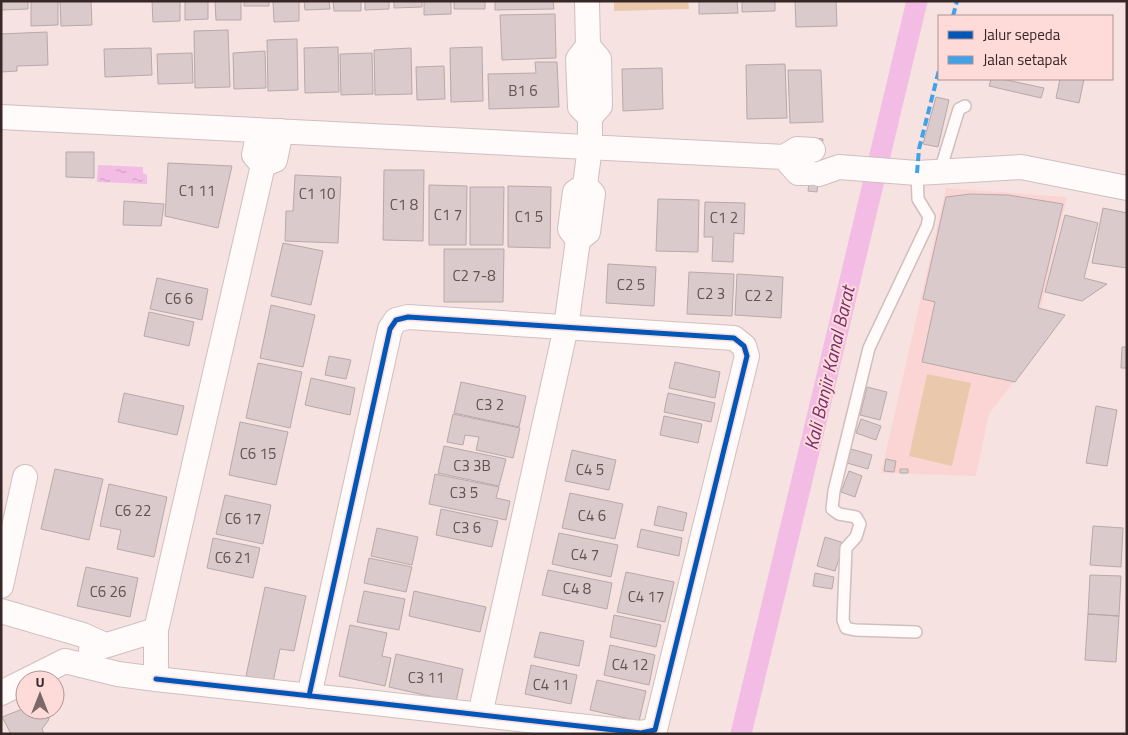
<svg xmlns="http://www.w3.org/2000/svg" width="1128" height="735" font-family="'Titillium Web',sans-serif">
  <defs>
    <pattern id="water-ripples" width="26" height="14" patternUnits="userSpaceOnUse" patternTransform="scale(1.25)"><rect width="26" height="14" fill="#f2bce4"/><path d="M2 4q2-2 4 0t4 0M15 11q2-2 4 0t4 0" fill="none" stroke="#d0a2c3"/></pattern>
  </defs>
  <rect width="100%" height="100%" fill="#f6e3e1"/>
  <!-- built -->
  <path fill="#fbd5d3" d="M946 188 1067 197 1041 308 1066 314 989 414 976 476 881 473Z"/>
  <!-- park -->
  <path fill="#eac8ac" d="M614 1H688L689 9 614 11Z
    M927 374 971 383 952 466 909 456Z"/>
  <!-- water -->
  <path fill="url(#water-ripples)" d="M98 165 143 167V173L147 175V184L97 182Z"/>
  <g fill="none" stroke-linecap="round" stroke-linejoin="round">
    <!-- canal -->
    <path stroke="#f2bce4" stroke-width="21" d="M741 734 917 1"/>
  </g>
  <!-- building -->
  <path fill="#dacacc" stroke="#b7a8a9" d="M1 1H28V9L1 10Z
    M31 1H58V25L31 26Z
    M60 1H91L92 25 61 26Z
    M152 1H180V21L153 22Z
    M185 1H208V19L185 20Z
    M215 1H241V20H216Z
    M244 1H269V6H244Z
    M273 1H299V21L274 22Z
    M304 1H329L330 9 305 10Z
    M333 1H361V11H334Z
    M365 1H389V9L365 10Z
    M394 1H422V7L394 8Z
    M424 1H451V14L424 15Z
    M454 1H485V9H454Z
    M495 1H553L554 9 495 10Z
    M699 1H737L738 13 699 14Z
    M742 1H775V11L742 12Z
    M795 1H836L837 26 796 27Z
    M555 14 556 58 502 60 500 15Z
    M228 30 230 87 195 88 194 31Z
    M47 32 48 65 17 66V71L1 72V34Z
    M297 39 298 90 268 91 267 40Z
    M338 47 339 92 305 93 304 48Z
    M482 47 483 101 451 102 450 48Z
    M151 48 152 75 105 77 104 49Z
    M411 48 412 94 375 95 374 50Z
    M265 51 266 88 234 89 233 53Z
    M192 53 193 83 158 84 157 54Z
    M372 53 373 94 341 95 340 54Z
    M535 62H557L559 107 489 109 488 74 536 73Z
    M785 64 787 118 747 119 746 65Z
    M444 66 445 99 417 100 416 67Z
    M662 68 663 109 623 111 622 69Z
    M788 70H821L823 122 790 123Z
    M991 79H1002L1044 88 1041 98 989 86Z
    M1060 79H1084L1079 103 1056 98Z
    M936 97 949 100 938 147 923 144Z
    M814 138 823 139 817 192 808 191Z
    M66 152H94V178L66 177Z
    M168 163 232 166 218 228 165 216Z
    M384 170H424L423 241 383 240Z
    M295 175 341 177 338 243 285 241 286 211H293Z
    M429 185 467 186 466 245H429Z
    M508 186 551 187 550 248 508 247Z
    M470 187H504L503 245H470Z
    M970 194 1008 195 1063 204 1038 308 1065 315 1015 382 922 362 935 302 923 299 946 197Z
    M658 199 699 200 698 252 656 251Z
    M124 201 164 204 161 226 123 225Z
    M705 202 745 203 744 234 734 233 733 262 712 261 713 237H704Z
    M1103 208 1127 213V268L1092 263Z
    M1065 215 1098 223 1084 278 1107 284 1082 301 1045 292Z
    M283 243 323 251 311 305 271 296Z
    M444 249H504L503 302H444Z
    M608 264 656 267 654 306 606 303Z
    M689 272 734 274 732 316 687 314Z
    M737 274 783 277 781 318 735 315Z
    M157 278 208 289 202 320 150 309Z
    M271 305 315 315 303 367 260 358Z
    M149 312 194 322 189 346 144 336Z
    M1122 347H1127V368H1121Z
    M329 356 351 360 346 379 325 375Z
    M675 362 720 372 715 398 669 388Z
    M258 363 302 372 290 428 246 418Z
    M311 378 355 388 350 415 305 405Z
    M461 382 526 396 519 427 454 413Z
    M867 387 887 392 880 420 860 415Z
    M124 393 184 406 177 435 118 422Z
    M668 393 715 403 711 422 664 412Z
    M1096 406 1117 410 1107 466 1086 463Z
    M453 414 520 428 513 458 476 450 479 437 465 435 463 445 447 442Z
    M664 416 702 424 698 443 660 435Z
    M861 419 881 426 876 440 856 433Z
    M240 422 288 432 276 485 229 475Z
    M444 446 506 459 499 486 438 473Z
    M851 449 872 455 868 469 847 463Z
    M572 450 616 460 609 490 565 481Z
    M886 459 896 461 894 472 884 471Z
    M55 469 103 479 89 540 41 529Z
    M900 469H908V473H900Z
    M849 471 862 476 855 497 841 492Z
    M435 474 499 487 496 498 510 501 506 520 429 504Z
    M109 484 167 497 154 557 117 549 121 530 100 526Z
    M570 493 623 504 615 539 562 528Z
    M225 495 271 505 263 544 216 534Z
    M658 506 687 513 683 531 654 525Z
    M441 509 498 521 492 547 436 535Z
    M1093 526 1123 528 1121 567 1090 565Z
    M377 528 418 537 412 565 371 556Z
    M641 529 682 538 679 556 637 547Z
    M559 533 618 545 611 577 552 564Z
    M825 537 844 543 835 571 817 566Z
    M213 538 260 548 253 578 207 568Z
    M369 558 412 567 406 592 364 583Z
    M86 567 138 578 130 617 77 606Z
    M548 570 612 583 607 609 542 595Z
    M626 572 674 582 665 622 617 612Z
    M815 573 834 577 832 589 813 586Z
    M1090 575 1121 576 1119 616 1088 614Z
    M265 587 306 596 294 651 280 649 273 682 246 676Z
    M364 591 405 599 399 630 357 622Z
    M414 591 486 607 480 632 409 616Z
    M1088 614 1119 616 1116 662 1085 660Z
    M614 615 661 625 656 647 610 637Z
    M350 625 387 633 382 656 391 658 385 686 339 676Z
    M540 632 584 641 579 666 534 657Z
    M610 645 655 655 649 685 604 675Z
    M396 654 463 669 456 702 389 687Z
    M531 665 577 675 571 704 525 694Z
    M597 680 646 691 639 721 590 710Z
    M25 708V710H52L48 721 42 729 44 734H11L2 717Z"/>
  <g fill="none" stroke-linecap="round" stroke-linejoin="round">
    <defs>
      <path id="service" d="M940 171 959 109 965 106
        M916 632 855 630 846 628 843 620 846 548 856 537 860 524 856 517 839 514 832 509 834 491 869 348 927 226 929 217 918 199 917 173"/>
      <path id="minor" d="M587 1 588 46
        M1 117 784 157 797 149 813 150
        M259 130 254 155 263 165 275 160 281 131
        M784 157 798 173H810
        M819 174 839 167 917 173 1021 167 1127 188
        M585 185 590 147V117L580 107 578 59 588 46 599 59 600 106 590 117
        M1 586 25 477
        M1 611 83 635 105 645
        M91 650 156 630
        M156 679C318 696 479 715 641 733L655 730 747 356 744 346 734 338 408 317 396 320 390 329 309 696
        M27 680 65 661 118 674 156 679V630L263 165
        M1 693 25 681
        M480 715 566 327 578 240 588 232 593 194 585 185 575 192 570 229 578 240"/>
    </defs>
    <!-- service casing -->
    <use href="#service" stroke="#d0bfbe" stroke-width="14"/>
    <!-- minor casing -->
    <use href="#minor" stroke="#d0bfbe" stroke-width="26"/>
    <!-- service -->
    <use href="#service" stroke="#fefbfa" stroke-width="11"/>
    <!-- minor -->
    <use href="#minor" stroke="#fefbfa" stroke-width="24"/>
    <!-- quiet -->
    <path stroke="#3fa2eb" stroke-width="4" stroke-dasharray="8 4" stroke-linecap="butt" d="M953 16 957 1
      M917 173 919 149 939 70"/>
    <defs>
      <path id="cycleway" d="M156 679C318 696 479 715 641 733L655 730 747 356 744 346 734 338 408 317 396 320 390 329 309 696"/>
    </defs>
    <!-- cycleway casing -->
    <use href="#cycleway" stroke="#fedbd9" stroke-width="8"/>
    <!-- cycleway -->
    <use href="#cycleway" stroke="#0057b8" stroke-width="5"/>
  </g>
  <g text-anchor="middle" stroke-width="4" stroke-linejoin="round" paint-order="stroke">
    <!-- number labels -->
    <g font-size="15" fill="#625251">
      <text x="523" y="96">B1 6</text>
      <text x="197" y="196">C1 11</text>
      <text x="317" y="199">C1 10</text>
      <text x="404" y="210">C1 8</text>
      <text x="448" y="220">C1 7</text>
      <text x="529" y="222">C1 5</text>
      <text x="724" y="223">C1 2</text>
      <text x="474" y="281">C2 7-8</text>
      <text x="631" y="290">C2 5</text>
      <text x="711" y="299">C2 3</text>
      <text x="759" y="301">C2 2</text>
      <text x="179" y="304">C6 6</text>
      <text x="490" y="410">C3 2</text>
      <text x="258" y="459">C6 15</text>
      <text x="472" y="471">C3 3B</text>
      <text x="590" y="475">C4 5</text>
      <text x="464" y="498">C3 5</text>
      <text x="133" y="516">C6 22</text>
      <text x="592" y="521">C4 6</text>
      <text x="243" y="524">C6 17</text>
      <text x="467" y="533">C3 6</text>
      <text x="585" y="560">C4 7</text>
      <text x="233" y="563">C6 21</text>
      <text x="577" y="594">C4 8</text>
      <text x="108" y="597">C6 26</text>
      <text x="646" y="602">C4 17</text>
      <text x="630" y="670">C4 12</text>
      <text x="426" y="683">C3 11</text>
      <text x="551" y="690">C4 11</text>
    </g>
    <!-- water labels -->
    <g font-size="19" font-style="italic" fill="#7a2b71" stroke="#fedbd9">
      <text transform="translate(829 368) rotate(-77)" y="7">Kali Banjir Kanal Barat</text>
    </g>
  </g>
  <!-- border -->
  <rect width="1128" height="735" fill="none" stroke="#372726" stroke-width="5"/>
  <!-- legend -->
  <rect x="938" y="15" width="175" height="65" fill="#fedbd9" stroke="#ae9391"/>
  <rect x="948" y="31" width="25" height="8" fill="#0057b8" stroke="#ae9391"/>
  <text x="983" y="40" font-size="15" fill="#372726">Jalur sepeda</text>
  <rect x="948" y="56" width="25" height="8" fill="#3fa2eb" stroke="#ae9391"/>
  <text x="983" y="65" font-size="15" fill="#372726">Jalan setapak</text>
  <!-- north arrow -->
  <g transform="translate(40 695)"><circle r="24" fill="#fedbd9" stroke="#ae9391"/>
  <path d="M0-4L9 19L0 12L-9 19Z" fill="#7a6967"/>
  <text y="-8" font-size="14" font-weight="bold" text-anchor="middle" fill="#372726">U</text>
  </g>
</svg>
